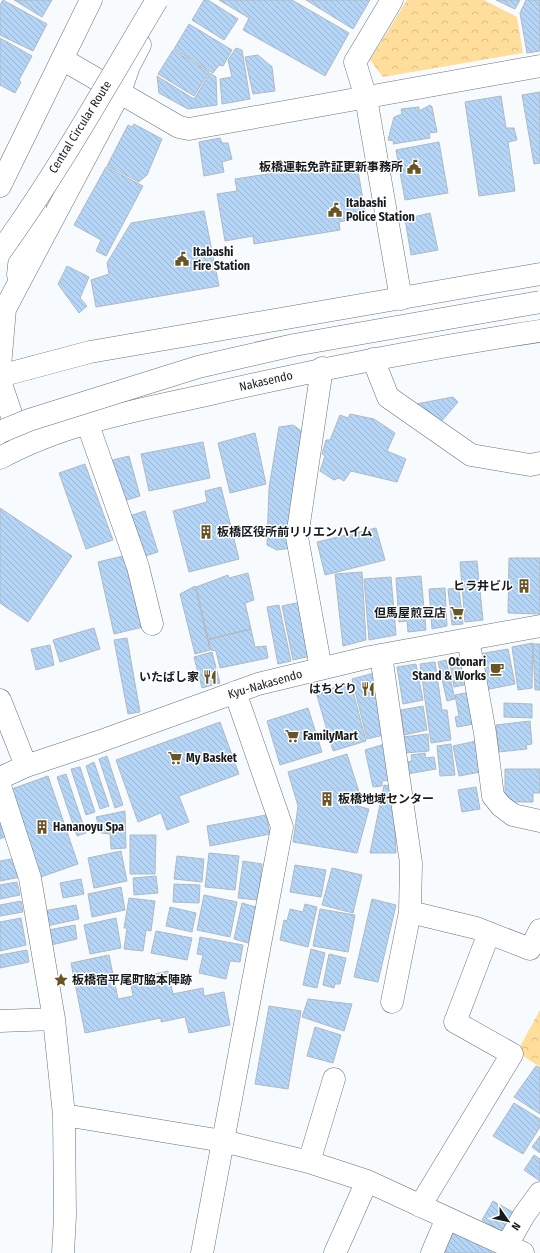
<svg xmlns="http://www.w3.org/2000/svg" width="540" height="1253" font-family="'Fira Sans Condensed','Noto Sans JP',sans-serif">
  <defs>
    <pattern id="park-crowns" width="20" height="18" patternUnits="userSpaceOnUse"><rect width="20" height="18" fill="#ffde9b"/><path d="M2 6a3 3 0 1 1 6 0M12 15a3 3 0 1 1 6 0" fill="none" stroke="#dabe85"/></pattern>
    <pattern id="building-back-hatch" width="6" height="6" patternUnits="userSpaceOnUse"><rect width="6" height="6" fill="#b4d5f5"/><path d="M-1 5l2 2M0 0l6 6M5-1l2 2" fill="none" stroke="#9ab6d2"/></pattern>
  </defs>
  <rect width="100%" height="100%" fill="#f7fbfe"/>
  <!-- park -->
  <path fill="url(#park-crowns)" d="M407 0H484L517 17 523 53 383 77 370 60Z
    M540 1010V1067L517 1052Z"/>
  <!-- building -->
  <path fill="url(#building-back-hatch)" stroke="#b0b9c2" d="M3 0 47 24 33 51 0 35V5Z
    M14 0H52L42 17Z
    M204 0H208L238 19 224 40 192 20Z
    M219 0H292L349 33 325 76 243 30 249 18Z
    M306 0H370L353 29Z
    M496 0H520L515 9Z
    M526 0H540V51L527 53 520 13Z
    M189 24 232 50 223 66 219 65 213 73 174 49Z
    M0 38 32 56 19 80 21 82 15 93 0 85Z
    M236 48 242 50 250 99 222 104 220 79 232 77 228 60Z
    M173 50 209 72 194 96 158 74Z
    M258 55 272 67 275 91 253 94 245 57Z
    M210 73 216 77 217 105 188 109 159 93 157 76 194 99Z
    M540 92V163L534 164 522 95Z
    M501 96 506 128H514L517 140 508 142 515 191 479 196 465 102Z
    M430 105 432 107 437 132 429 133 430 138 393 144 394 141 388 140 394 117 402 114 401 109 419 107V111Z
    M134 124 162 139 147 175 139 182 107 166 128 125 132 127Z
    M220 138 222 143H228L232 159 222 162 224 172 204 176 199 142Z
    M439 142 448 193 405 200 396 150Z
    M339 163 341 174 358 171 366 217 339 222 340 230 254 244 253 236 225 241 217 194 237 191 235 179Z
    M106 167 143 186 106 256 96 251 101 240 74 225Z
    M204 211 219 286 96 307 91 280 109 274 107 263 131 223Z
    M430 213 438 250 411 255 405 219Z
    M67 266 89 277 80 298 87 306 79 313 58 284Z
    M453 397 458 402 440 423 411 405Z
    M350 414 374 419 395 433 387 451 406 459 397 482 351 471 344 481 339 478 334 480 320 471 325 456 322 454 326 440H330L340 415 348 418Z
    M293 425 304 433 292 548 277 550 267 545 269 488 279 427Z
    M255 433 266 484 230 493 218 443Z
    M203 442 210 478 149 491 141 454Z
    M129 456 140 496 120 502 109 461Z
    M85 464 113 540 86 549 59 473Z
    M221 487 239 559 189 572 173 511 207 502 205 491Z
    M0 508 72 556 28 622 0 603Z
    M145 511 158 552 139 558 126 517Z
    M376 528 385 560 325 575 317 542Z
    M127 555 143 627 114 634 98 562Z
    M509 558H540V614L508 613Z
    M477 561 483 620 465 622 460 562Z
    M362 572 366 640 343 646 335 574Z
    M248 573 254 600 245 603 251 629 208 639 196 587 228 575 229 578Z
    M421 576 426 630 408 632 407 621 399 622 396 578Z
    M391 577 396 635 369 640 364 579Z
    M195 586 210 650 195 654 180 594Z
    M445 588 447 626 432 629 429 589Z
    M459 588 463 624 452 625 448 589Z
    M301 602 311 656 293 660 282 606Z
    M279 605 291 661 278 664 267 607Z
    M94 628 100 649 60 662 53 640Z
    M251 629 255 647 266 646 268 658 220 668 216 651 211 650 208 640Z
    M127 638 140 712 128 714 114 640Z
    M533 643 532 688 518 690 512 647Z
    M533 644H540V690H535Z
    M50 645 54 665 36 670 31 649Z
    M508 649 515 684 485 690 479 654Z
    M212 652 220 683 202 688 194 657Z
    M468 655 474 683 454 687 449 659Z
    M446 660 455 699 447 701 438 662Z
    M435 662 442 710H447L451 740 431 743 420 664Z
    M416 664 423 700 403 704 397 667Z
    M381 671 388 734 367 739 352 679Z
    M351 684 366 741 333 751 316 692Z
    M475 691 480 723 457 727 455 717 459 716 455 695Z
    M504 703 532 704V718L504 717Z
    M423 706 427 730 404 735 401 710Z
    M308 708 322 752 280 765 267 721Z
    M530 721 532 744 526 745 527 749 499 752 496 725Z
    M220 722 239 774 179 796 189 822 167 830 161 813 138 822 116 760Z
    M428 734 429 751 405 753 403 737Z
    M481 740 486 771 459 776 453 746Z
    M388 743 391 780 382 781V786L373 787 365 750Z
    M451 744 455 775 440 776 437 746Z
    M425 753 426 758 434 757 436 769 407 774 405 762 412 761 411 755Z
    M347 754 359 792 358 806 369 809 357 853 293 842 298 806 288 772Z
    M107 756 123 805 115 808 99 759Z
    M94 762 109 806 100 809 86 766Z
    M80 767 95 812 86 815 71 769Z
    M505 769H540V793H533V802H510V796L505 797Z
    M66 774 86 833 77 836 57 777Z
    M48 776 78 864 35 879 6 791Z
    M384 785 393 786 396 853H370Z
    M476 787 480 809 462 812 458 790Z
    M125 811 126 848 111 849 110 834 101 833 96 817Z
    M0 812 9 835 0 839Z
    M266 815 270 834 210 846 207 826Z
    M130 835H156L155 874H130Z
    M121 851 127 881 94 888 88 858Z
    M209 853 239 856 235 890 205 887Z
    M177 856 204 859 202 882 174 879Z
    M17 858 21 877 0 881V861Z
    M243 861 262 864 258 900 238 898Z
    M295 865 326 870 321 897 290 892Z
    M332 868 362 875 353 913 322 905Z
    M156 876 158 893 134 895 133 878Z
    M81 879 84 894 63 898 60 883Z
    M17 882 20 895 0 899V885Z
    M174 884 200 885 199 903 173 902Z
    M121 887 125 910 92 917 88 894Z
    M204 895 237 902 230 937 197 930Z
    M129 898 155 901 151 931 146 930 143 951 124 949 127 928H124Z
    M372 899 396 905 378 982 354 977Z
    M21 901 23 912 0 916V905Z
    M242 903 256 907 248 943 234 939Z
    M305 904 317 907 308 947 280 940 284 920 287 921 290 909 303 912Z
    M76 905 79 919 47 926 44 911Z
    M170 907 196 913 192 932 166 926Z
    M320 909 355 915 348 952 313 946Z
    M21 918 26 945 0 951V922Z
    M116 918 121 948 90 954 84 925Z
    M75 925 77 939 51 945 48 930Z
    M156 931 192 938 187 960 151 953Z
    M200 937 243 945 240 962 230 961 226 979 199 973 203 955 197 954Z
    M311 949 325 953 317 988 303 985Z
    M27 950 29 962 0 968V955Z
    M329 954 346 958 340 984H335L334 988 323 985Z
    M109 955 118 999 133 996 130 979 168 971 173 994 203 988 204 996 224 992 230 1025 189 1033 185 1017 161 1022V1018L85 1033 71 963Z
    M308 999 352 1004 344 1031 302 1017Z
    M269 1006 301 1011 288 1089 255 1084Z
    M315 1027 341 1035 333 1063 307 1056Z
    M536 1066 540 1068V1114L514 1097Z
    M514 1103 540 1119V1127L523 1154 493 1136Z
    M540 1136V1153L532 1147Z
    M534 1155 540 1159V1181L524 1170Z
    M493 1201 522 1217 508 1235 482 1220Z
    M455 1228 497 1246 494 1253H444Z"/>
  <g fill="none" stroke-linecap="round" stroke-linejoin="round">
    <defs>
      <path id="minor" d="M392 0 355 62 366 98 401 299
        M62 59 179 127 189 129 540 66
        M0 186 91 0
        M18 275C20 252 24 229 35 208
        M373 359 388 397 471 455 530 465 540 463
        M0 366 5 309 120 92 129 66 140 45
        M0 381 22 446
        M87 422 138 567 152 624
        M468 639 485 733 493 796 501 806 513 815 540 821
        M381 655 411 863 410 912 392 1002
        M321 669 297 537 322 368
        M0 700 26 766
        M0 778 26 766 98 742 258 684 370 657 540 626
        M0 786 30 878 54 1019 64 1115 65 1216 63 1253
        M410 912 476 928 530 949 540 930
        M0 1021 54 1019
        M64 1115 223 1141 309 1162 367 1181 523 1253
        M309 1162 334 1079
        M420 1206 512 1054 455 1022 489 933
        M507 1245 524 1215 540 1193
        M202 1253 282 827 235 692
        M335 1253 367 1181
        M432 1253 447 1218"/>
      <path id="highway" d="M0 376 90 352 540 274
        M0 458C62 424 133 411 202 396 314 370 426 348 540 331"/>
    </defs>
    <!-- minor casing -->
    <use href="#minor" stroke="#6a727a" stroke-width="23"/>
    <!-- highway casing -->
    <use href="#highway" stroke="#6a727a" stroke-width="23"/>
    <!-- minor -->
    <use href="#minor" stroke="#fff" stroke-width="22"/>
    <!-- highway -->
    <use href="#highway" stroke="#fff" stroke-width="22"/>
    <defs>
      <path id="highway-bridge" d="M0 252C58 172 106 85 157 0
        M0 432 29 420 198 367 294 345 540 302"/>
    </defs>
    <!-- highway-bridge casing -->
    <use href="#highway-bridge" stroke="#6a727a" stroke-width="23" stroke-linecap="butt"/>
    <!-- highway-bridge -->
    <use href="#highway-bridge" stroke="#fff" stroke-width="22"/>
  </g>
  <!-- icons -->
  <defs>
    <symbol id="civic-bare" viewBox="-9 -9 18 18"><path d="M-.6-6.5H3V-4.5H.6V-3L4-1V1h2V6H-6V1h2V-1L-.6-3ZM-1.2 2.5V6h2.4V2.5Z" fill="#6a5423" stroke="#fff" stroke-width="2.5" paint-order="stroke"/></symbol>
    <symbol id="building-bare" viewBox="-9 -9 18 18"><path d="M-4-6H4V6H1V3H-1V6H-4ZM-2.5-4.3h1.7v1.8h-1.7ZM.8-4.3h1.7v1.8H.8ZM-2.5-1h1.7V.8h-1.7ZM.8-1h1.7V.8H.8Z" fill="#6a5423" stroke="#fff" stroke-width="2.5" paint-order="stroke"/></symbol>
    <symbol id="supermarket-bare" viewBox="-9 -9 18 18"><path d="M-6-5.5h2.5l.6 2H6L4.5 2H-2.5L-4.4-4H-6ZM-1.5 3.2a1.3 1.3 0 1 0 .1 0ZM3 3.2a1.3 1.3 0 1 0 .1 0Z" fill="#6a5423" stroke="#fff" stroke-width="2.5" paint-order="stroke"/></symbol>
    <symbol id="cafe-bare" viewBox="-9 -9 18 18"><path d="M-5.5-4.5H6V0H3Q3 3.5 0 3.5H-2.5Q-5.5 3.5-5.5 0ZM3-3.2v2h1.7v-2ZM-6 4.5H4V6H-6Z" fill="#6a5423" stroke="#fff" stroke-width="2.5" paint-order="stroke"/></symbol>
    <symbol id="restaurant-bare" viewBox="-9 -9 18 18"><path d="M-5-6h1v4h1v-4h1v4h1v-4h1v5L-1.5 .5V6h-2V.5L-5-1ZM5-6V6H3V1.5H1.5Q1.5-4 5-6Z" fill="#6a5423" stroke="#fff" stroke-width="2.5" paint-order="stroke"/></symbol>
    <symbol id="sight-bare" viewBox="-9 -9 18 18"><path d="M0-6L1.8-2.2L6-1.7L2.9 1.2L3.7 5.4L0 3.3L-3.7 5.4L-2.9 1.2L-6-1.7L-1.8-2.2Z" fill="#6a5423" stroke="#fff" stroke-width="2.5" paint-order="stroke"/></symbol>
  </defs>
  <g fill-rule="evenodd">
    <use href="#civic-bare" x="404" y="157" width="20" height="20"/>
    <use href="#civic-bare" x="325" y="200" width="20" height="20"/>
    <use href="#civic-bare" x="172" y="249" width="20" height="20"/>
    <use href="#building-bare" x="196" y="522" width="20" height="20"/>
    <use href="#building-bare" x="514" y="576" width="20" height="20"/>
    <use href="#supermarket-bare" x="447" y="603" width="20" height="20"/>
    <use href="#cafe-bare" x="487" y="659" width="20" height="20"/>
    <use href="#restaurant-bare" x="200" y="667" width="20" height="20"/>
    <use href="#restaurant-bare" x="358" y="679" width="20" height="20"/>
    <use href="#supermarket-bare" x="282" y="726" width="20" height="20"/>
    <use href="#supermarket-bare" x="165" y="748" width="20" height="20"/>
    <use href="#building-bare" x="317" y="789" width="20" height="20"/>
    <use href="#building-bare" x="32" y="817" width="20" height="20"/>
    <use href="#sight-bare" x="51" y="970" width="20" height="20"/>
  </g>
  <g text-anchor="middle" stroke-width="3" stroke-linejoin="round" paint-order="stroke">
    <!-- street labels -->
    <g font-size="12" fill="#181b1e" stroke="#fff">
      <text transform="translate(80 127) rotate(-58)" y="4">Central Circular Route</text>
      <text transform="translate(266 381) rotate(-13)" y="4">Nakasendo</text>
      <text transform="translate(265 684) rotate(-16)" y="4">Kyu-Nakasendo</text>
    </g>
    <!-- poi labels -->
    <g font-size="12" font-weight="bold" fill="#181b1e" stroke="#fff" text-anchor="start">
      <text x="403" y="171" text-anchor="end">板橋運転免許証更新事務所</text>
      <text x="346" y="207">Itabashi<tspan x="346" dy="14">Police Station</tspan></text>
      <text x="193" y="256">Itabashi<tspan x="193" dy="14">Fire Station</tspan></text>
      <text x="217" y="536">板橋区役所前リリエンハイム</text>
      <text x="513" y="590" text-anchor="end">ヒラ井ビル</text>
      <text x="446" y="617" text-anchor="end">但馬屋煎豆店</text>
      <text x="486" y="666" text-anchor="end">Otonari<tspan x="486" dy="14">Stand &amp; Works</tspan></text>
      <text x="199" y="681" text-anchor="end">いたばし家</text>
      <text x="357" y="693" text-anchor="end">はちどり</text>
      <text x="303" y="740">FamilyMart</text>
      <text x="186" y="762">My Basket</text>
      <text x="338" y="803">板橋地域センター</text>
      <text x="53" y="831">Hananoyu Spa</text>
      <text x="72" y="984">板橋宿平尾町脇本陣跡</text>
    </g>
  </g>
  <!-- north arrow -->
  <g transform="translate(508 1221) rotate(124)" stroke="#ffffff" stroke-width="3" paint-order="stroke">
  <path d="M0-3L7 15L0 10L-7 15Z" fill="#181b1e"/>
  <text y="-6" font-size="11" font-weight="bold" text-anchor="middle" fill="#181b1e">N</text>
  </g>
</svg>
